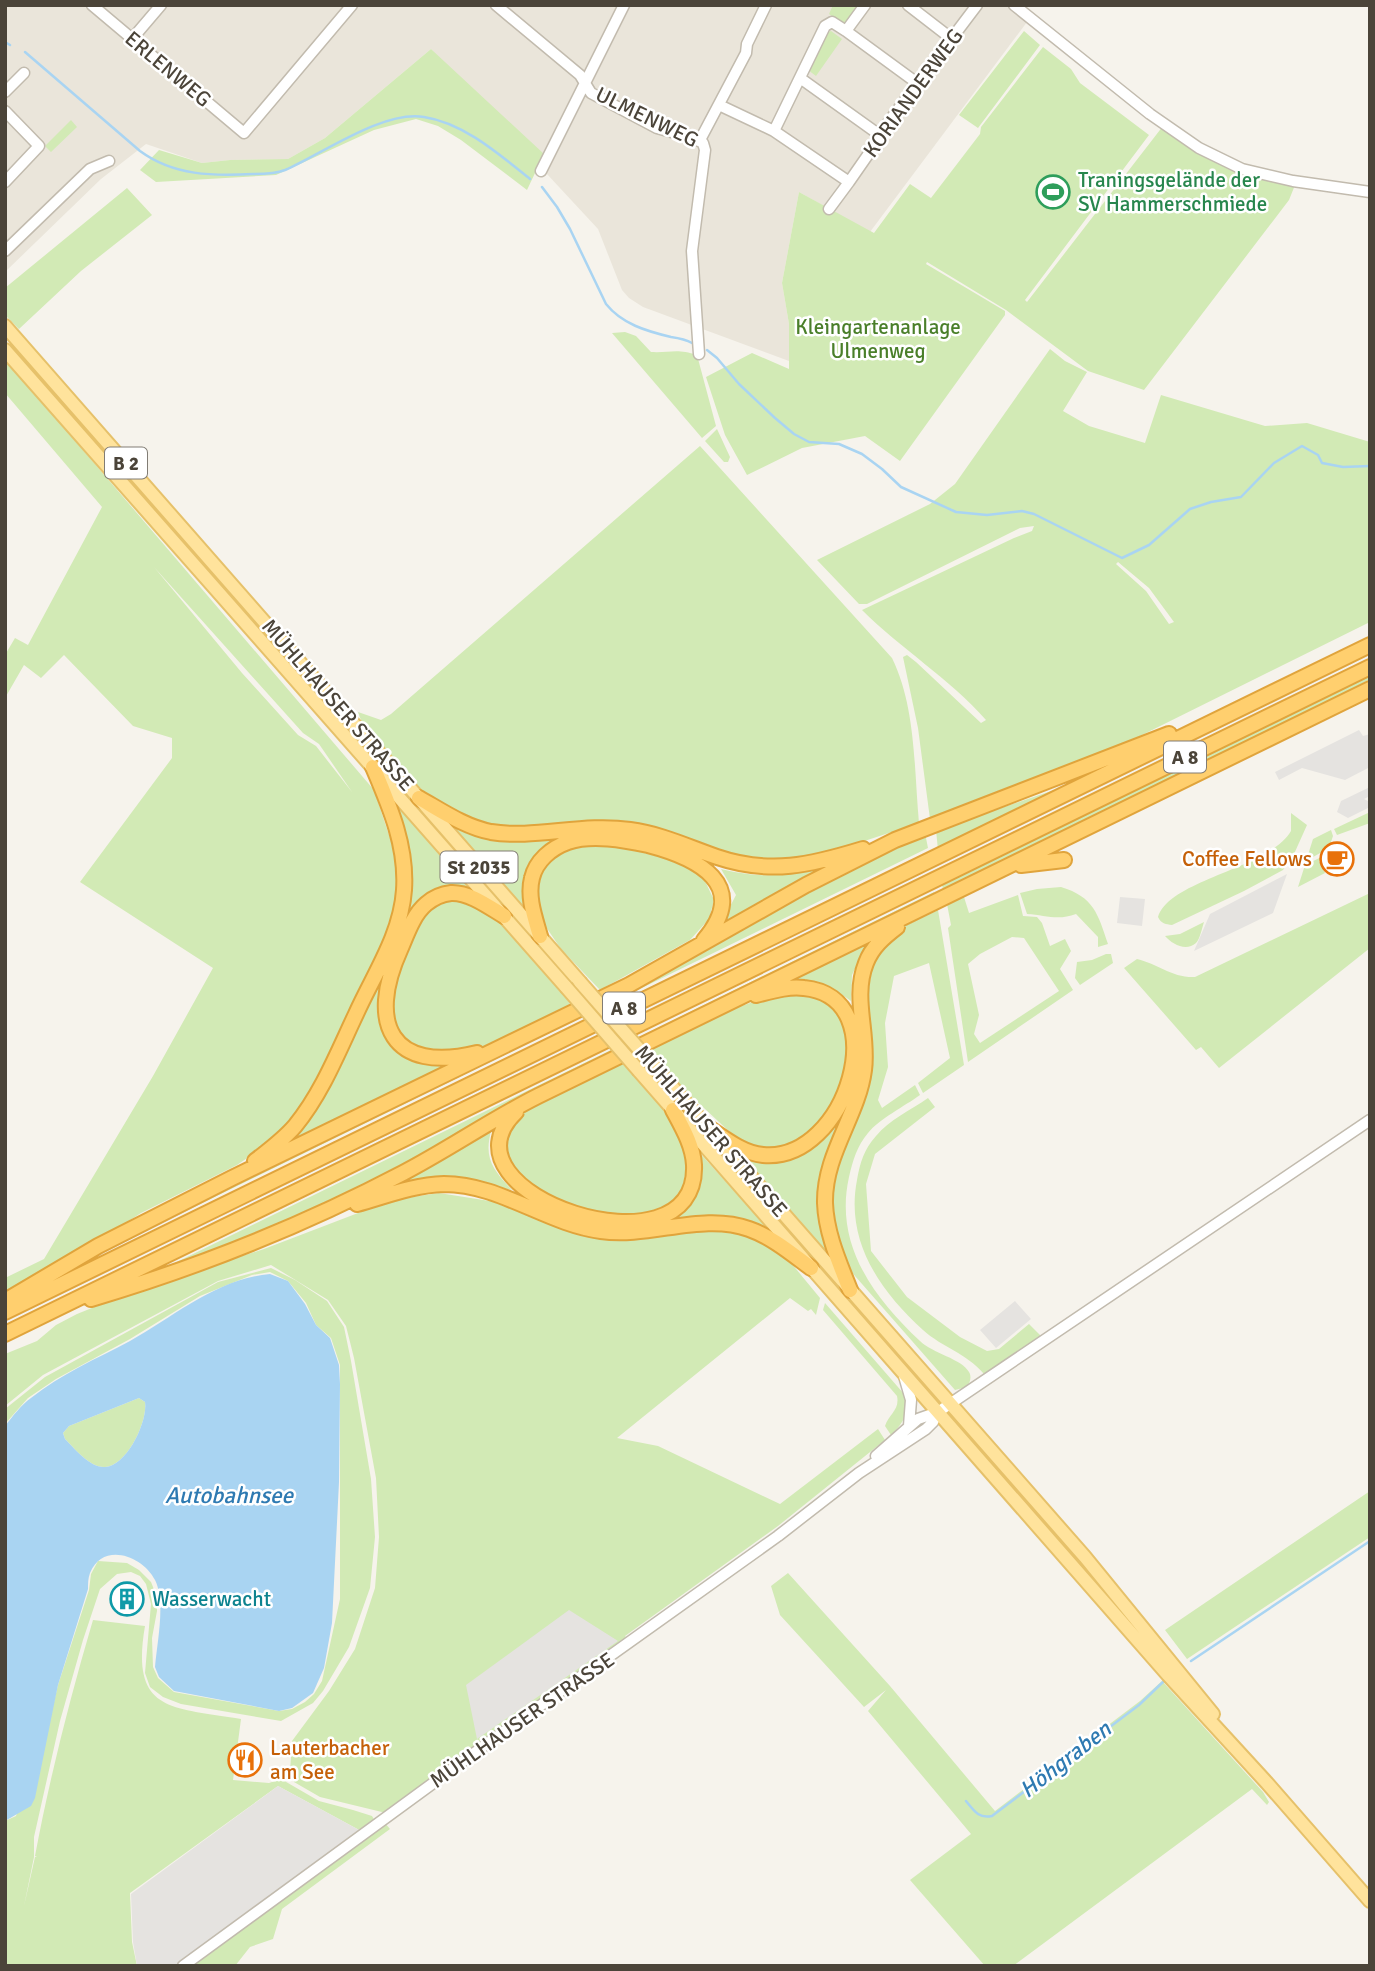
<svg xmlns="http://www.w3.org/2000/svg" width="1375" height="1971" font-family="Signika,sans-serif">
  <rect width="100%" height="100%" fill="#f6f3ec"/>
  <!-- residential -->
  <path fill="#eae5da" d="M5 5H1014L1030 18 870 232 799 192 782 283 789 324V361L643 307 629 298 622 290 598 229 431 49 325 138 288 159 230 160 202 163 146 144 101 179 5 272Z"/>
  <!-- green -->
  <path fill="#d2eab5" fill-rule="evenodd" d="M833 5H862L852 20 844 25 829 14Z
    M831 31 842 39 816 76 808 70 825 34Z
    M1024 31 1040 45 978 128 959 115Z
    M1043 47 1071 69 1080 83 1149 135 1025 300 1027 302 1163 126 1198 150 1295 185 1289 200 1144 390 1088 371 1006 310 927 262 926 264 1005 311V315L900 461 865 436 802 448 747 475 725 435 706 377 752 353 789 369V324L782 283 799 192 874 233 910 184 931 198 980 134 981 127Z
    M431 49 544 154 527 190 461 140 438 126 416 119 374 130 276 175 156 182 140 170 159 150 202 163 230 160 288 159 325 138Z
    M71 120 77 127 51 152 45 146Z
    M127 188 152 215 81 271 19 329 5 315V288Z
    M625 332 636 336 651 352C670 353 677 348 697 355L716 426 702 438 612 333Z
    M1050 349 1065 361 1087 372 1063 411 1089 426 1145 443 1161 395 1265 426 1307 423 1370 442V622L1138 737 930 819 918 728 903 657 907 655 916 662 981 723 986 720C949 678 901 649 862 610L1014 538 1032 531 1034 526 1020 528 867 604H859L817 560 930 504 955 484ZM1118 562 1149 588 1174 622 1169 624 1146 591 1116 564Z
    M5 359 374 790 395 853 398 873 395 909 373 964 329 1059 306 1099 293 1118 266 1145 237 1165 141 1213 93 1244 5 1295V1278L44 1259 153 1076 213 968 80 882 172 758V738L133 726 64 655 41 678 24 665 5 698V655L15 638 28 645 102 507 5 393ZM154 567 303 733 319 744 352 792 316 746 298 735 242 673Z
    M717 429 730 457 728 462H724L705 441Z
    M700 446 892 658C916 707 914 769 919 823L822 855 760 863 509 829 487 828 423 795 376 744 362 723 358 712 381 720 391 714Z
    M1370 676V679L1320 706 943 891 942 884Z
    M1057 789 938 850 936 830Z
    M391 798 474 894 454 890 402 928Z
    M1370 812V823L1337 835 1334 829Z
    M1291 813 1307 825 1294 854 1283 870 1244 891 1172 925C1166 924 1161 924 1158 917 1170 879 1269 869 1291 831Z
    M442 821 472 833 568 835 525 879V908L529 918Z
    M1331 830 1333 836 1329 848 1306 861 1313 839Z
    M925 833 928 848 609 1004 607 1001 769 908Z
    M585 842 633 846 684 863 705 881 714 900 709 919 690 940 600 990 561 949 546 927 534 897 538 875 549 858Z
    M1338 849 1339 851 1319 861 1325 873 1298 887 1305 865Z
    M829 866 721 924 736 895 721 869C767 880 784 875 829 866Z
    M1061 887C1094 897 1098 914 1108 944L1098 947V937L1076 914C1058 921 1045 915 1027 914L1020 893 1037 889Z
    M934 892V899L641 1040 639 1037Z
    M1370 893V948L1219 1068 1201 1047 1196 1050 1124 968 1137 959C1158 964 1172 978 1195 977Z
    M1018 895 1023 916 1037 917 1042 923 1050 946 1065 939 1071 951 1060 969 1073 990 968 1062 948 928 951 925 947 904 964 897 969 913ZM1012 937 1024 938 1059 991 980 1043 974 1034 979 1015 968 964 980 954Z
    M464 898C497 915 526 941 547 971 555 982 562 993 570 1004 542 1020 493 1049 461 1052 446 1054 428 1050 412 1049L397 1034 389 1002 413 934 426 911 437 901Z
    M938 910 964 1065 923 1093 918 1083 950 1058 929 963 894 976 885 1023 888 1067 878 1100 882 1108 915 1085 920 1095C905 1106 879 1119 868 1133 857 1146 853 1160 849 1177 834 1244 873 1297 920 1341 932 1353 962 1359 969 1372 972 1377 970 1382 967 1387L955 1390 848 1268 830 1214 833 1175 866 1088 873 1042 866 1005V981L875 953 897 930Z
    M1204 922C1202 928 1200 939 1196 943 1186 952 1172 944 1165 936L1180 934Z
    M874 936 864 950 852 975 851 1001C831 986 813 980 789 983L786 979Z
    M1106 954H1111L1113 963 1080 985 1075 978 1077 962 1092 960Z
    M388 959C380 993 375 1008 391 1040L460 1062 271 1157 281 1146Z
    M797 994 816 995 828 1001 844 1019 851 1041 846 1079 823 1121 795 1143 777 1150 747 1148 676 1082 649 1049C697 1026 744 997 797 994Z
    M579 1013 582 1017 82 1262 203 1197Z
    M611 1050 614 1053 404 1169 310 1213 146 1277Z
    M622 1063C643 1087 673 1114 684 1144 689 1159 686 1171 683 1186 680 1200 670 1205 657 1210 605 1229 560 1202 516 1177L504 1141 515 1119 534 1106Z
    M928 1098 935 1107 875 1154 866 1184 871 1251 907 1297 960 1337 987 1351 999 1349 1029 1324 1042 1337 993 1373 984 1374C965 1352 943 1348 923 1330 880 1291 845 1241 857 1180 860 1163 864 1149 876 1136 889 1120 911 1110 928 1098Z
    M848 1103 819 1198 820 1222 830 1257 732 1148C745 1154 759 1162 775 1161 801 1159 834 1124 848 1103Z
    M492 1128C483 1157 492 1169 512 1190L457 1179 383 1191Z
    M698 1151 773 1234 665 1224C696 1198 703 1192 698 1151Z
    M439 1193 496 1202 559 1226 718 1229 749 1235 763 1242 787 1258 820 1298 816 1315 811 1309 808 1311 790 1298 617 1438 658 1446 780 1504 878 1429 885 1440 778 1526 625 1636 629 1641 386 1813 320 1797 294 1782 290 1772 292 1741 329 1691 355 1649 375 1588 379 1537 376 1478 354 1358 346 1326 328 1300 271 1265 218 1281 43 1375 5 1406V1354L37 1341 56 1325 77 1314 144 1287 264 1249 392 1200ZM569 1611 617 1641 571 1672Z
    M271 1268 295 1280 327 1301 344 1327 351 1361 371 1479 375 1537 370 1588 349 1647 323 1691 313 1703 281 1721 181 1704 163 1697 150 1687 145 1673 151 1604 146 1584 140 1576 131 1572 117 1574 100 1589 83 1640 60 1721 34 1837V1857L24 1906 35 1857H37L35 1856C50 1776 70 1698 93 1620L145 1626C130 1713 172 1707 241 1719L233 1780 269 1783 281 1779 319 1801 353 1810 372 1816 375 1821 361 1831 278 1786 130 1893 132 1942 137 1966H5V1821L16 1816 49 1723 58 1685 89 1590 91 1574 98 1561 127 1563 139 1570 151 1582 157 1597V1611L152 1638 153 1667 158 1678 174 1692 279 1711 292 1709 305 1702 314 1694 322 1681 340 1599V1365L331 1338 316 1325 306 1303 288 1281 270 1272 252 1275 200 1296 130 1339 56 1379 28 1398 5 1424V1409L45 1377 218 1282Z
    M825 1303 904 1394C911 1412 903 1423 891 1435L885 1426C889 1414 900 1410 897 1396L823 1310Z
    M139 1398 145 1402C148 1421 127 1466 105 1467 90 1468 74 1448 65 1439L63 1433 69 1426Z
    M1370 1491V1537L1187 1659 1165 1630Z
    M788 1573 890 1686 995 1811 1140 1701 1162 1681 1263 1792 1269 1802 1267 1805 1252 1789 1013 1966H985L910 1880 971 1834 868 1711 886 1690 864 1707 780 1615 771 1586Z
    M384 1822 390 1829 282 1909 273 1939 250 1947 235 1966H190Z"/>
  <!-- parking -->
  <path fill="#e5e3e0" d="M1359 730 1363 736 1370 734V767L1345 780 1302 768 1279 780 1275 772Z
    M1370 787V796L1364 799 1370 802V807L1348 818 1337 812 1341 801Z
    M1287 874 1273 913 1194 951 1210 914Z
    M1120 897 1145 899 1142 926 1117 923Z
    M1015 1301 1031 1319 996 1348 980 1330Z
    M569 1610 618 1641 477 1739 466 1685Z
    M278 1786 361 1831 175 1966H137L133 1942 131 1894Z"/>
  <!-- water -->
  <path fill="#a9d4f2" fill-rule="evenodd" d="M270 1274 288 1281 305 1304 316 1325 330 1338 339 1365 340 1384 339 1482 332 1623 324 1668 313 1693 292 1708 279 1711 174 1691 159 1677 155 1667C157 1642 166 1602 155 1580 143 1556 103 1541 90 1573 88 1578 88 1584 88 1589L58 1685 35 1798 31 1806 5 1821V1426C13 1416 21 1405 31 1398 61 1374 96 1359 130 1341 175 1316 216 1279 270 1274ZM139 1398 145 1402C148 1421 127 1466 105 1467 90 1468 74 1448 65 1439L63 1433 69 1426Z"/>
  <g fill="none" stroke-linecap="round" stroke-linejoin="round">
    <!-- stream -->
    <path stroke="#a9d4f2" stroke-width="2.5" d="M5 42 10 45
      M25 52 140 151C174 176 213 176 253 174 263 174 275 174 285 170 322 154 383 110 424 117 464 123 500 155 530 179
      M542 187 557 207 570 229 606 304C622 324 646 331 671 337 678 338 685 339 692 343
      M707 350 717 358 739 384 775 418 794 434 809 442 839 444 862 454 882 469 901 487 956 512 987 515 1022 511 1034 514 1122 558 1149 545 1190 509 1211 502 1241 497 1274 463 1302 446 1318 455 1322 463 1343 467 1370 466
      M1191 1661 1370 1541
      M966 1801C974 1811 979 1819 992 1816L1139 1705 1164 1681"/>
    <defs>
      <path id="minor" d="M92 5 244 133 352 5
        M496 5 580 75 591 93 657 128 693 138 703 143 705 150 692 251 699 354
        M908 5 952 39
        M1014 5 1150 114 1199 148 1242 169 1293 181 1370 192
        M846 31 917 83
        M132 39 161 5
        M800 78 881 136
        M5 92 24 73
        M719 105 774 131 849 182 881 136 884 128 977 5
        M5 111 39 146 5 182
        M774 131 825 26 832 22 846 31 865 5
        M700 140 746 53 747 44 766 5
        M541 171 624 5
        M829 209 849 182
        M5 251 90 169 109 161
        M904 1376 911 1400 909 1426
        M876 1456 918 1419 938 1412 1370 1120
        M183 1966 488 1743 778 1536 859 1473 926 1429 933 1422 938 1412"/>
      <path id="major" d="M5 326 580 982
        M5 350 566 987
        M653 1065 1085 1557 1213 1714
        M639 1071 1168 1675 1267 1783 1370 1901"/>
      <path id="highway" d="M419 798C442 811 465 827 491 832 535 839 583 823 630 830 661 834 688 847 717 857 770 875 811 865 863 849
        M1021 865 1064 860
        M540 936C535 918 527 897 532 878 536 861 551 848 568 842 592 834 624 840 648 845 698 858 751 885 704 940
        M477 1053C391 1074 367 1023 400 950 407 934 413 915 426 904 433 898 442 894 451 893 469 892 489 907 504 916
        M516 1112C430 1194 699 1283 694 1165 693 1145 682 1127 673 1110
        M706 1126C724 1138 742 1153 763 1155 847 1163 897 997 804 988 788 986 772 991 756 995
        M255 1161C268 1151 284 1139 295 1126 322 1093 338 1052 356 1014 374 974 401 935 404 890 407 846 390 807 373 767
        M357 1204C386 1196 413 1185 444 1184 500 1184 547 1224 601 1231 650 1238 703 1212 749 1229 772 1237 792 1254 811 1268
        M850 1290C839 1262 826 1233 825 1203 824 1154 858 1116 864 1070 869 1034 852 998 866 963 872 947 884 937 897 927
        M91 1299C199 1267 304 1225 403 1173 449 1149 492 1119 538 1096L1370 689
        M5 1301 98 1246 232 1178 629 985 806 885 895 840 1169 734
        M5 1312 1370 645
        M5 1334 1370 667"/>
    </defs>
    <!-- minor casing -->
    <use href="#minor" stroke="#c2bbae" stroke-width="13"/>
    <!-- major casing -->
    <use href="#major" stroke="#e6c16a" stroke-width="16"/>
    <!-- highway casing -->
    <use href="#highway" stroke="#e0a43c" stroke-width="18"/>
    <!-- minor -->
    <use href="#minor" stroke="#fff" stroke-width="10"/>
    <!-- major -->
    <use href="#major" stroke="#ffe39c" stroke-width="12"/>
    <!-- highway -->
    <use href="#highway" stroke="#ffcf6e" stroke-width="14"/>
    <defs>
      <path id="major-bridge" d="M580 982 653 1065
        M566 987 639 1071"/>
    </defs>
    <!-- major-bridge casing -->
    <use href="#major-bridge" stroke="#e6c16a" stroke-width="16" stroke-linecap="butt"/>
    <!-- major-bridge -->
    <use href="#major-bridge" stroke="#ffe39c" stroke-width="12"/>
  </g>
  <!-- icons -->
  <defs>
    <symbol id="stadium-ring" viewBox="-11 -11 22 22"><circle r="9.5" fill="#fff" stroke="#2e9e5b" stroke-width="1.5"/><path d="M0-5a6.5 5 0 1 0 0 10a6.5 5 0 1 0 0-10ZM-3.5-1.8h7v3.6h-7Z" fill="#2e9e5b"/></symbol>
    <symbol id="cafe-ring" viewBox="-11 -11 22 22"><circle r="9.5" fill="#fff" stroke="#e8710a" stroke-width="1.5"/><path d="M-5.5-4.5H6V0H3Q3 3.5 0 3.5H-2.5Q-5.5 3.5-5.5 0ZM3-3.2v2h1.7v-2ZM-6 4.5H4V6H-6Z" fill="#e8710a"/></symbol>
    <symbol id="building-ring" viewBox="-11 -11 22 22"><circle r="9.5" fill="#fff" stroke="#0f9aa8" stroke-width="1.5"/><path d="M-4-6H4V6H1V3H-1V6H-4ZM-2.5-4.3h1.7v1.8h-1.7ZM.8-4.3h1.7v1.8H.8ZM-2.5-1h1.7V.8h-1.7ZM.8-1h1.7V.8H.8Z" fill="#0f9aa8"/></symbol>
    <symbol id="restaurant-ring" viewBox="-11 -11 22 22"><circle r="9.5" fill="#fff" stroke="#e8710a" stroke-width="1.5"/><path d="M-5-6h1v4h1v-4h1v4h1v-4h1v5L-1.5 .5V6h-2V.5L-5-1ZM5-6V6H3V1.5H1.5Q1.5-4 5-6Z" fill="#e8710a"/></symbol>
  </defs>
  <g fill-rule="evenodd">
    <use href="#stadium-ring" x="1034" y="173" width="38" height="38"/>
    <use href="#cafe-ring" x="1318" y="840" width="38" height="38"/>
    <use href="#building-ring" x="108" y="1580" width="38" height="38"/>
    <use href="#restaurant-ring" x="226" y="1741" width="38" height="38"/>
  </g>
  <g text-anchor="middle" stroke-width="5" stroke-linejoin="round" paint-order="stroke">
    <!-- shield labels -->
    <g fill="#fff" stroke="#817c74" stroke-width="2">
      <rect x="105" y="447.5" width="42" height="31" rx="5"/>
      <rect x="1164" y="741.5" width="42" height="31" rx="5"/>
      <rect x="440.5" y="851.5" width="77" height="31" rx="5"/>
      <rect x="603" y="992.5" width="42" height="31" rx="5"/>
    </g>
    <g font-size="19" font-weight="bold" fill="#4b4439">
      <text x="126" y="470">B 2</text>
      <text x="1185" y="764">A 8</text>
      <text x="479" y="874">St 2035</text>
      <text x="624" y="1015">A 8</text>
    </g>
    <!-- street labels -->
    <g font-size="21" fill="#4b4439" stroke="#fff">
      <text transform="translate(168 69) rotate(40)" y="7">ERLENWEG</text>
      <text transform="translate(913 93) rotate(-54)" y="7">KORIANDERWEG</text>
      <text transform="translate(647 117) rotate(26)" y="7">ULMENWEG</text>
      <text transform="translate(338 705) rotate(49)" y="7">MÜHLHAUSER STRASSE</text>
      <text transform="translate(711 1131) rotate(49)" y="7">MÜHLHAUSER STRASSE</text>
      <text transform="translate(522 1720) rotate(-35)" y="7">MÜHLHAUSER STRASSE</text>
    </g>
    <!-- leisure labels -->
    <g font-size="21" fill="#27864d" stroke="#fff" text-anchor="start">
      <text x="1078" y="187">Traningsgelände der<tspan x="1078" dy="24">SV Hammerschmiede</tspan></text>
    </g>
    <!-- park labels -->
    <g font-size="21" fill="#4a7f2a" stroke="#fff">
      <text x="878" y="334">Kleingartenanlage<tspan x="878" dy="24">Ulmenweg</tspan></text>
    </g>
    <!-- food labels -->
    <g font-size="21" fill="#c56008" stroke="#fff" text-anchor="end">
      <text x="1312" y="866">Coffee Fellows</text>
      <text x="270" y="1755" text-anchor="start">Lauterbacher<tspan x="270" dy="24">am See</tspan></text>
    </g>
    <!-- culture labels -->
    <g font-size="21" fill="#0d838f" stroke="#fff" text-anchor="start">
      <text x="152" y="1606">Wasserwacht</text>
    </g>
    <!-- water labels -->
    <g font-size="23" font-style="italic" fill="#2e7ab2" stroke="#fff">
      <text x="229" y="1503">Autobahnsee</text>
      <text transform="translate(1065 1759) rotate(-38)" y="8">Höhgraben</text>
    </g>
  </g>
  <!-- border -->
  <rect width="1375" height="1971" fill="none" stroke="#4b4439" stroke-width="14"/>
</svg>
